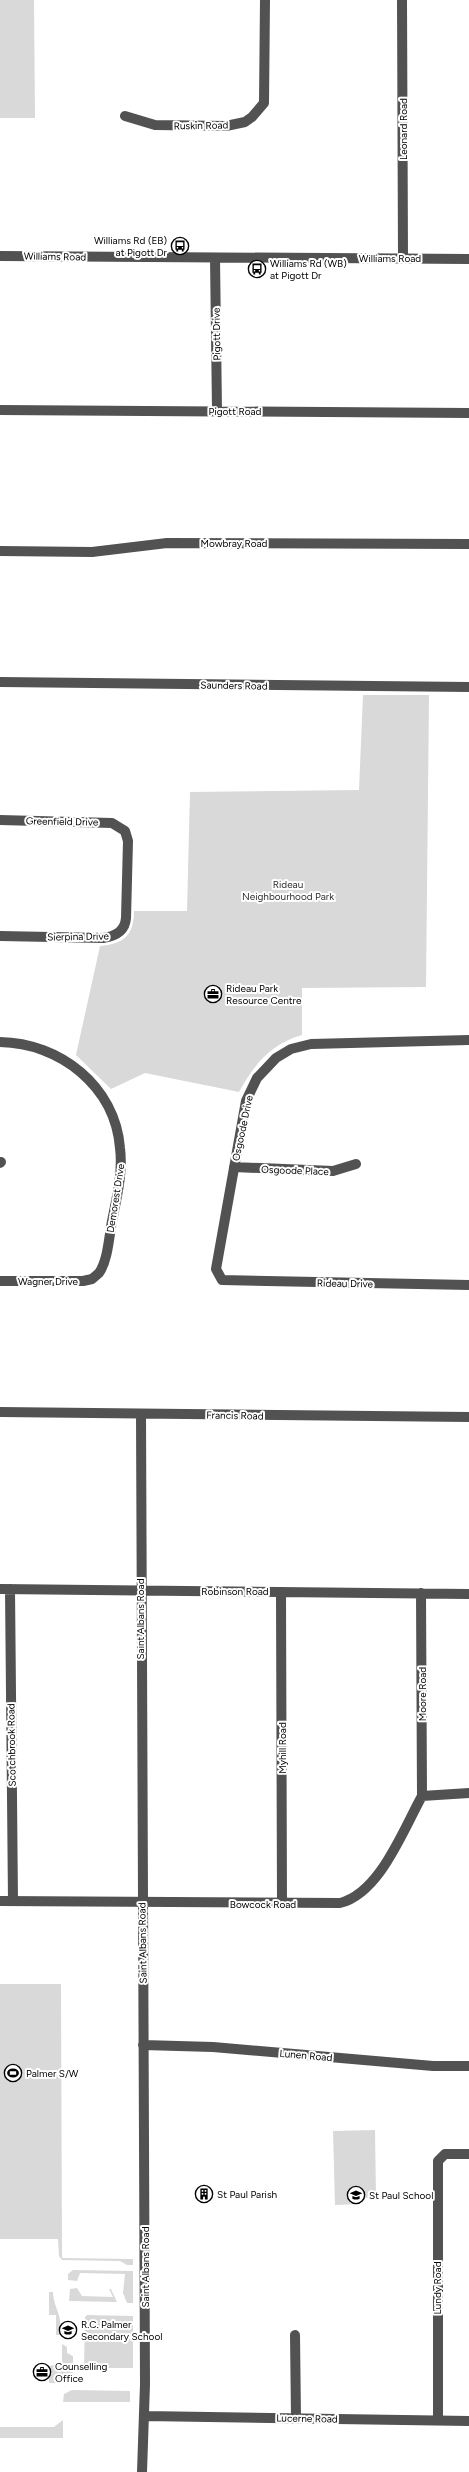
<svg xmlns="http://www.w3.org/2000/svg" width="469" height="2472" font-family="Figtree,sans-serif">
  <rect width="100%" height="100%" fill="#fff"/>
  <!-- green -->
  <path fill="#d9d9d9" d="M0 0H34L35 118H0Z
    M363 695H429L426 987 302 988V1035C270 1044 254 1065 239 1092L145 1073 111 1089 76 1055 100 946C124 944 134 935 134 911H187L190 792 359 790Z
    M0 1984H61L62 2258 133 2259V2265H127L120 2261 62 2260 59 2256 58 2239H0Z
    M375 2130 376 2198H360V2204L335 2205 333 2131Z
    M73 2270 133 2271V2303H127L123 2293 125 2274 80 2273 77 2281 68 2280V2274Z
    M77 2288 82 2296 113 2297 109 2289H111L117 2302 69 2301 70 2289Z
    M49 2292H53C53 2307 65 2319 59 2335H56V2315H49Z
    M87 2315 133 2316V2368H84L85 2317Z
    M62 2344 67 2347V2353L73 2356V2372L64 2383H49V2366L62 2363Z
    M72 2390 130 2391V2402H63L64 2394Z
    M63 2420V2438H0V2427H54Z"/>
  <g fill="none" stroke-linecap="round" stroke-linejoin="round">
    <!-- minor -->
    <path stroke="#525252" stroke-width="10" d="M402 0 403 258
      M125 116 155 125 226 126 245 122 252 117 264 103 265 0
      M0 256 469 259
      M215 258 217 411
      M0 410 469 413
      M0 551 92 552 167 543 469 544
      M0 682 469 687
      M0 820 112 823 125 831 128 841 126 918C125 931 116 936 103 938L0 936
      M469 1040 311 1044 291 1049 276 1058 257 1078 246 1101 216 1269 222 1280 469 1285
      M0 1042C60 1043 115 1086 120 1148 123 1172 117 1197 112 1221 109 1237 108 1260 99 1273L92 1279 83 1281H0
      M0 1163 1 1162
      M234 1167 333 1171 356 1164
      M0 1412 469 1417
      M141 1414 145 2384 142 2472
      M0 1589 469 1594
      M10 1589 13 1901
      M281 1592 282 1904
      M421 1593 422 1796
      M0 1901 340 1903C380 1893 403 1830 422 1796L469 1793
      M143 2045 213 2047 433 2066H469
      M295 2335 296 2418
      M145 2416 469 2421
      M438 2421V2161L445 2154H469"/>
  </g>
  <!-- icons -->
  <defs>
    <symbol id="bus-ring" viewBox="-11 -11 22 22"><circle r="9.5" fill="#fff" stroke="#000" stroke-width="1.5"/><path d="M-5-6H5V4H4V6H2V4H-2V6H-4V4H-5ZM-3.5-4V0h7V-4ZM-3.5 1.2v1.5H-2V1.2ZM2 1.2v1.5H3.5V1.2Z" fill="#000"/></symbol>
    <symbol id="office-ring" viewBox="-11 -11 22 22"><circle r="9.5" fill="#fff" stroke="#000" stroke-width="1.5"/><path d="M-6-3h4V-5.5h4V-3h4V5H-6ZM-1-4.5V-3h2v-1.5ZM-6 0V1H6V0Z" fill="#000"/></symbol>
    <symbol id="stadium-ring" viewBox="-11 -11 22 22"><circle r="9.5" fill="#fff" stroke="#000" stroke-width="1.5"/><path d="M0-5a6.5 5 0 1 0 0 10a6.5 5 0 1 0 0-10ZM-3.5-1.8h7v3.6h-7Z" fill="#000"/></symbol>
    <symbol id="building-ring" viewBox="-11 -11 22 22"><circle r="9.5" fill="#fff" stroke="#000" stroke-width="1.5"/><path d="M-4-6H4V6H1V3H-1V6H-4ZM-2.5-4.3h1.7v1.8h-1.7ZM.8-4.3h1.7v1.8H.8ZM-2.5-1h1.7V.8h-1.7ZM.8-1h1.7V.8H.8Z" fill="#000"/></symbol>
    <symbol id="school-ring" viewBox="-11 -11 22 22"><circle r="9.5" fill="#fff" stroke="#000" stroke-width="1.5"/><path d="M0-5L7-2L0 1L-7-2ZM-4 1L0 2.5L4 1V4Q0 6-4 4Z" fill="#000"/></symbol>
  </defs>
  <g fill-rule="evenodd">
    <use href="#bus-ring" x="170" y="236" width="20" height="20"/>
    <use href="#bus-ring" x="247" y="259" width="20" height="20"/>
    <use href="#office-ring" x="203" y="984" width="20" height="20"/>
    <use href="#stadium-ring" x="3" y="2063" width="20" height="20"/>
    <use href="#building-ring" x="194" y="2184" width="20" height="20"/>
    <use href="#school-ring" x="346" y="2185" width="20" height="20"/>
    <use href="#school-ring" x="58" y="2320" width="20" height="20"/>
    <use href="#office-ring" x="32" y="2362" width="20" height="20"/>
  </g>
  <g text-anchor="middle" stroke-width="4" stroke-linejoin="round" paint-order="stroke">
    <!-- street labels -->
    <g font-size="10" fill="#000" stroke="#fff">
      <text transform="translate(201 125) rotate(-1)" y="4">Ruskin Road</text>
      <text transform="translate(403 129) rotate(-90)" y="4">Leonard Road</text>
      <text transform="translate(55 256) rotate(1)" y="4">Williams Road</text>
      <text x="390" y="262">Williams Road</text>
      <text transform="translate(216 334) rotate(-91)" y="4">Pigott Drive</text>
      <text x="235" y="415">Pigott Road</text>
      <text x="234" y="547">Mowbray Road</text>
      <text transform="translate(234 685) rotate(1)" y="4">Saunders Road</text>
      <text transform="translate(62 821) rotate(1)" y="4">Greenfield Drive</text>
      <text transform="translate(78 936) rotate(-1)" y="4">Sierpina Drive</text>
      <text transform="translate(242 1128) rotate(-78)" y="4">Osgoode Drive</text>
      <text transform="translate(295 1170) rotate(2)" y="4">Osgoode Place</text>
      <text transform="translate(115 1198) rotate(-81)" y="4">Demorest Drive</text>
      <text x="48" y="1285">Wagner Drive</text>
      <text transform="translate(345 1283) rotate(1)" y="4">Rideau Drive</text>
      <text transform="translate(235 1415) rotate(1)" y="4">Francis Road</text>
      <text x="235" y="1595">Robinson Road</text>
      <text transform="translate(140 1619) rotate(-90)" y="4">Saint Albans Road</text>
      <text transform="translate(422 1694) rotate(-90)" y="4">Moore Road</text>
      <text transform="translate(11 1745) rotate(-91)" y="4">Scotchbrook Road</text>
      <text transform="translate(282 1748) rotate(-90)" y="4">Myhill Road</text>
      <text x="263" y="1908">Bowcock Road</text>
      <text transform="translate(142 1943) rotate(-91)" y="4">Saint Albans Road</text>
      <text transform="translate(306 2055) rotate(5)" y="4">Lunen Road</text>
      <text transform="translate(145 2267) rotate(-90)" y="4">Saint Albans Road</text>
      <text transform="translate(437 2288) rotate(-90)" y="4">Lundy Road</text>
      <text transform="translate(307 2418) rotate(1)" y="4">Lucerne Road</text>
    </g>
    <!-- poi labels -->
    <g font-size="10" fill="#000" stroke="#fff" text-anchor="start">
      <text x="167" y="244" text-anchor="end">Williams Rd (EB)<tspan x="167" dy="12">at Pigott Dr</tspan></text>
      <text x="270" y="267">Williams Rd (WB)<tspan x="270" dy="12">at Pigott Dr</tspan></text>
      <text x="226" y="992">Rideau Park<tspan x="226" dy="12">Resource Centre</tspan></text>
      <text x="26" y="2077">Palmer S/W</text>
      <text x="217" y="2198">St Paul Parish</text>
      <text x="369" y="2199">St Paul School</text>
      <text x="81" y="2328">R.C. Palmer<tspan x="81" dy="12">Secondary School</tspan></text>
      <text x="55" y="2370">Counselling<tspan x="55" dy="12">Office</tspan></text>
    </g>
    <!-- park labels -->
    <g font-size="10" fill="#303030" stroke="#fff">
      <text x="288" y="888">Rideau<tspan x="288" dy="12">Neighbourhood Park</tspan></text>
    </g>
  </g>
</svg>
